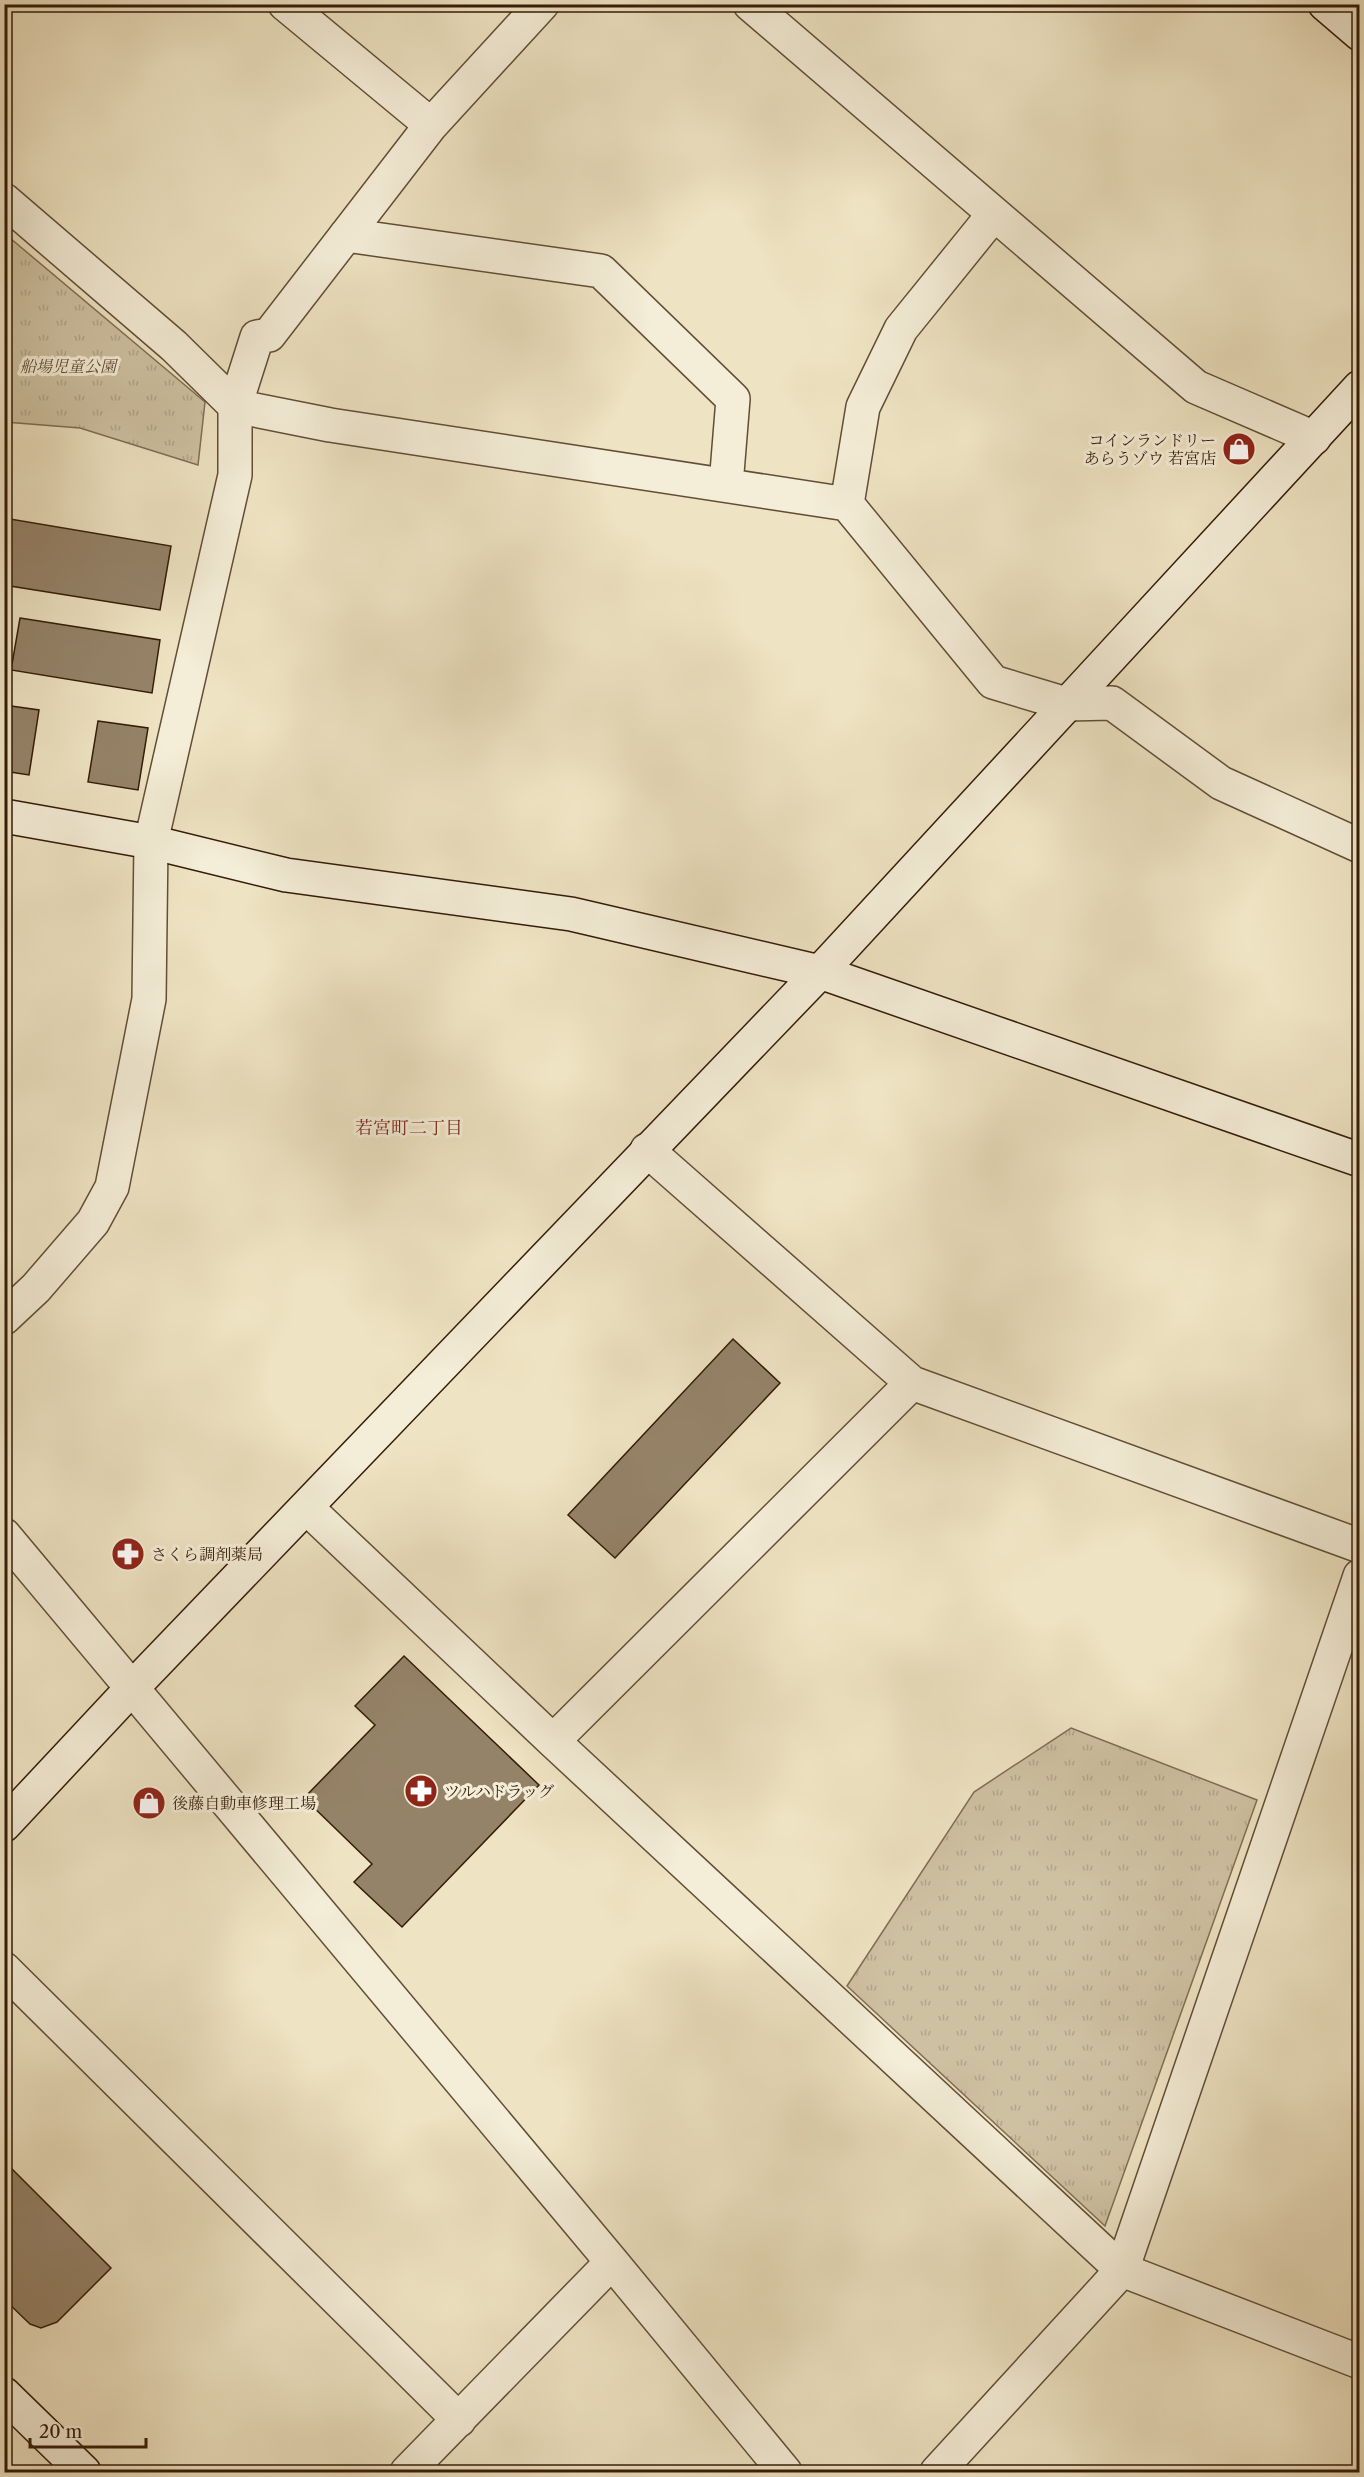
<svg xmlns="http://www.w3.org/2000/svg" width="1364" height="2477" font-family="'Libre Caslon Text','Noto Serif JP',serif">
  <defs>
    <pattern id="grass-tufts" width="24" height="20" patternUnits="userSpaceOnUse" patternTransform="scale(1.5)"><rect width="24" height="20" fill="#cec1a2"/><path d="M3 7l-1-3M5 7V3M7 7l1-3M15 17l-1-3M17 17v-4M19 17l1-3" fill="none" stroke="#b2a58a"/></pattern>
  </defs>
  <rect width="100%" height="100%" fill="#eee3c2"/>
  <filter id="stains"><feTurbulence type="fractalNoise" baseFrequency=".00333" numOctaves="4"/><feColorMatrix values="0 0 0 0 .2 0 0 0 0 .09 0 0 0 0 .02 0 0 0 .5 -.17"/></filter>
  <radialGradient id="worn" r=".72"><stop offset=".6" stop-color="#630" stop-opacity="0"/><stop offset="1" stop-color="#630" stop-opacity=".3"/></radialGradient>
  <!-- grass -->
  <path fill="url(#grass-tufts)" stroke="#816e55" stroke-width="1.5" d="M4 233 205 402 198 465 80 428 5 422Z
    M1071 1728 1257 1800 1105 2226 847 1986 974 1792Z"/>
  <!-- building -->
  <path fill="#958369" stroke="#341c08" stroke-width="1.5" d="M4 518 171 546 160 610 4 585Z
    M20 618 160 640 152 693 11 670Z
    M4 705 39 710 29 775 4 771Z
    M98 721 148 728 138 790 88 782Z
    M733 1339 780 1383 615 1558 568 1515Z
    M404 1656 539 1785 402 1927 354 1882 372 1864 304 1798 375 1725 355 1706Z
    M4 2161 111 2268 57 2322 41 2328 30 2324 4 2299Z"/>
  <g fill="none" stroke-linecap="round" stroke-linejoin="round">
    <defs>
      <path id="street" d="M285 4 431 125
        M750 4 1196 387 1314 438
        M4 200 174 346 235 406 330 425 847 504 993 682 1066 704 1112 703 1221 783 1360 846
        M346 235 601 271 733 399 726 485
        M847 504 863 407 901 329 994 214
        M647 1150 912 1383 1360 1546
        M4 1318 36 1288 93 1222 112 1187 149 999 151 842 235 475V406L257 337 269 335 431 125 542 4
        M307 1508 553 1741 1122 2270 1360 2362
        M4 1535 612 2262 785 2472
        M553 1741 912 1383
        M4 1969 459 2420
        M407 2472 612 2262
        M937 2472 1122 2270 1360 1576"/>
      <path id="secondary" d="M1325 4 1360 34
        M4 816 151 842 286 875 571 914 820 972 1360 1160
        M4 1825 133 1687 820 972 1360 387
        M4 2394 84 2472"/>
    </defs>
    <!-- street casing -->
    <use href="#street" stroke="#624e36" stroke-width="36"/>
    <!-- secondary casing -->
    <use href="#secondary" stroke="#341c08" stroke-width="36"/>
    <!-- street -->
    <use href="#street" stroke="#f4edd7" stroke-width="33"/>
    <!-- secondary -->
    <use href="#secondary" stroke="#f4edd7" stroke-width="33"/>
  </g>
  <!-- icons -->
  <defs>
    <symbol id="shop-disc" viewBox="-11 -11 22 22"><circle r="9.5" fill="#8f2418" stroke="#f4edd7"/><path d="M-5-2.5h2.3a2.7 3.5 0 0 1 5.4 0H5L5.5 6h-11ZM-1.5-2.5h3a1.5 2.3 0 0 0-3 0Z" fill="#fff"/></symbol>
    <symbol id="pharmacy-disc" viewBox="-11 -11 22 22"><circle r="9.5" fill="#8f2418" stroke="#f4edd7"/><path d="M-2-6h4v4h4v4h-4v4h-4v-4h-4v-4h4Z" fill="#fff"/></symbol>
  </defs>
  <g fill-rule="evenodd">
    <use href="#shop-disc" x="1220" y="430" width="38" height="38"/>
    <use href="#pharmacy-disc" x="109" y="1535" width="38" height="38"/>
    <use href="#pharmacy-disc" x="402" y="1772" width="38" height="38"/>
    <use href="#shop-disc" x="130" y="1784" width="38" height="38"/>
  </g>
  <g text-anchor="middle" stroke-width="6" stroke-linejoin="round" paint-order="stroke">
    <!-- park labels -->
    <g font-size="16" font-style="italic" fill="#624e36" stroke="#f4edd7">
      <text x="68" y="372">船場児童公園</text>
    </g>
    <!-- poi labels -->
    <g font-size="16" fill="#341c08" stroke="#f4edd7" text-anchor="start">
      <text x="1216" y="446" text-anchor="end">コインランドリー<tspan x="1216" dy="18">あらうゾウ 若宮店</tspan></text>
      <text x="151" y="1560">さくら調剤薬局</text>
      <text x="444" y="1797">ツルハドラッグ</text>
      <text x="172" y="1809">後藤自動車修理工場</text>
    </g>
    <!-- neighbourhood labels -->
    <g font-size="18" fill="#7a1f14" stroke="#f4edd7">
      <text x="409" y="1134">若宮町二丁目</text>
    </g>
  </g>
  <!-- margin -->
  <rect width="1364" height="2477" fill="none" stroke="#eee3c2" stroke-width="24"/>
  <rect x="6" y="6" width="1352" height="2465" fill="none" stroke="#341c08" stroke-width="3"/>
  <rect x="12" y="12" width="1340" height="2453" fill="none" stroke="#341c08" stroke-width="1.5"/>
  <!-- scale -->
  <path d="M30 2438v9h116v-9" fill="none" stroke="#341c08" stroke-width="3"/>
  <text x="39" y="2438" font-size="18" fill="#341c08" stroke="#f4edd7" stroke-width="4.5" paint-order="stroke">20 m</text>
  <rect width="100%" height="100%" filter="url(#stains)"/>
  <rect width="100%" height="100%" fill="url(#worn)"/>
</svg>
